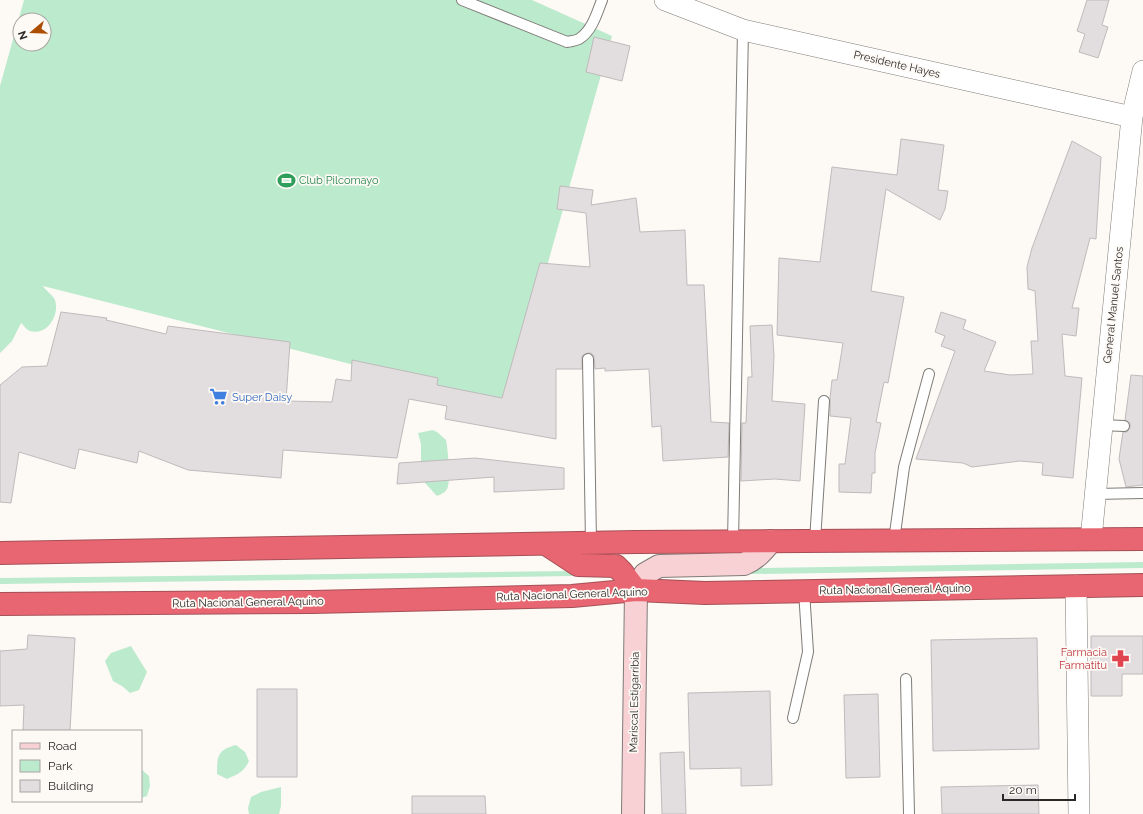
<svg xmlns="http://www.w3.org/2000/svg" width="1143" height="814" font-family="Raleway,sans-serif">
  <rect width="100%" height="100%" fill="#fdf9f5"/>
  <!-- green -->
  <path fill="#bceacd" fill-rule="evenodd" d="M24 0H532L612 36 508 404 43 286C45 290 53 295 55 300 60 315 47 336 30 331 26 330 24 325 21 323L12 341 0 353V86ZM20 20H44V44H20Z
    M433 430 437 432 446 440C448 449 451 482 447 489 445 493 441 494 437 496L425 483 421 467V444L418 433Z
    M1143 562V568L690 575V569Z
    M574 571 575 575 573 576 0 584V578Z
    M131 646 147 672 139 690 130 693 122 686 113 681 105 661 111 653Z
    M236 745 245 752 249 761C243 773 238 774 227 779L217 774C217 755 218 750 236 745Z
    M141 769 149 776 150 786 147 796 141 798Z
    M281 787V806L279 814H249L248 808 251 797 261 792Z"/>
  <!-- building -->
  <path fill="#e2dddf" stroke="#c0babc" d="M1087 0H1109L1102 25 1108 27 1098 58 1079 52 1085 34 1077 31Z
    M594 37 630 46 622 81 586 72Z
    M901 139 944 145 938 190 948 191 945 209 940 220 886 189 871 291 904 297 888 383 884 382 876 422 881 423 875 453V473H872L871 493 839 492V464H845L851 418 830 416V398L832 380H837L843 343 777 335 779 258 820 262 832 167 897 175Z
    M1072 141 1101 157 1096 239 1090 238 1072 308H1079L1076 336 1062 334 1065 376 1082 378 1073 478 1042 475 1043 463 1020 461 972 467 963 463 916 459 955 351 941 346 945 336 935 332 941 312 966 320 963 329 996 342 984 371 1010 375 1033 374 1031 341H1038L1035 291 1028 289 1027 267 1032 248Z
    M560 186 593 190 591 205 636 198 640 232 685 230 687 285H704L711 422 729 423 728 457 663 461 661 426 652 427 649 369 605 371V368L595 369 594 356 591 353H588L582 356V369H556V439L445 419 447 406 409 399 397 458 283 450 281 478 188 470 139 451 137 463 79 449 75 469 19 452 11 503 0 502V385L22 367 47 366 61 312 107 318 106 320 166 334 168 326 290 342 286 401 332 402 336 379 351 381 352 360 438 378 437 385 502 398 540 263 590 267 586 213 557 209Z
    M772 325 774 356 772 401 805 404 800 481 775 479 741 481 742 423H746L748 377H752L750 326Z
    M1131 375 1143 376V485L1126 487 1119 459 1123 432H1127L1130 427V423L1125 420Z
    M475 458 564 468V489L494 492V477L397 484 399 463Z
    M28 635 75 638 70 731H23L24 705 0 706V651L27 649Z
    M1091 636H1143V674H1122V696H1091Z
    M1037 638 1039 749 933 751 931 640Z
    M257 689H297V777H257Z
    M770 691 772 785 741 786V768L690 769 688 693Z
    M878 694 880 777 846 778 844 695Z
    M684 752 686 814H662L660 753Z
    M1038 785 1039 814H942L941 787Z
    M412 796H485L486 814H412Z"/>
  <g fill="none" stroke-linecap="round" stroke-linejoin="round">
    <defs>
      <path id="lane" d="M462 0 567 42C571 41 575 41 579 39 592 31 597 13 602 0
        M588 359 591 543
        M1101 425 1124 426
        M1095 494 1143 493
        M815 541 824 401
        M894 541 904 467 929 374
        M733 542 743 30
        M906 679 909 814
        M793 718 808 652 804 591"/>
      <path id="street" d="M665 0 743 30 1132 117
        M1091 539 1132 117 1143 71
        M1076 586 1079 814"/>
      <path id="secondary" d="M633 814 636 590 645 574 659 566 744 564C756 559 763 551 771 541"/>
      <path id="highway" d="M546 544 578 565 616 566 622 572 636 590
        M0 553 636 542 1143 539
        M0 604 312 602 572 596 636 590 705 593 1143 585"/>
    </defs>
    <!-- lane casing -->
    <use href="#lane" stroke="#7f7c78" stroke-width="12"/>
    <!-- street casing -->
    <use href="#street" stroke="#7f7c78" stroke-width="22"/>
    <!-- secondary casing -->
    <use href="#secondary" stroke="#7f7c78" stroke-width="24"/>
    <!-- highway casing -->
    <use href="#highway" stroke="#a55057" stroke-width="24"/>
    <!-- lane -->
    <use href="#lane" stroke="#fff" stroke-width="10"/>
    <!-- street -->
    <use href="#street" stroke="#fff" stroke-width="21"/>
    <!-- secondary -->
    <use href="#secondary" stroke="#f8d1d4" stroke-width="22"/>
    <!-- highway -->
    <use href="#highway" stroke="#e76671" stroke-width="22"/>
  </g>
  <!-- icons -->
  <defs>
    <symbol id="stadium-bare" viewBox="-9 -9 18 18"><path d="M0-5a6.5 5 0 1 0 0 10a6.5 5 0 1 0 0-10ZM-3.5-1.8h7v3.6h-7Z" fill="#2e9e5b" stroke="#fdf9f5" stroke-width="2.5" paint-order="stroke"/></symbol>
    <symbol id="supermarket-bare" viewBox="-9 -9 18 18"><path d="M-6-5.5h2.5l.6 2H6L4.5 2H-2.5L-4.4-4H-6ZM-1.5 3.2a1.3 1.3 0 1 0 .1 0ZM3 3.2a1.3 1.3 0 1 0 .1 0Z" fill="#3f7fe0" stroke="#fdf9f5" stroke-width="2.5" paint-order="stroke"/></symbol>
    <symbol id="pharmacy-bare" viewBox="-9 -9 18 18"><path d="M-2-6h4v4h4v4h-4v4h-4v-4h-4v-4h4Z" fill="#e0444e" stroke="#fdf9f5" stroke-width="2.5" paint-order="stroke"/></symbol>
  </defs>
  <g fill-rule="evenodd">
    <use href="#stadium-bare" x="274" y="168" width="25" height="25"/>
    <use href="#supermarket-bare" x="206" y="384" width="25" height="25"/>
    <use href="#pharmacy-bare" x="1108" y="646" width="25" height="25"/>
  </g>
  <g text-anchor="middle" stroke-width="3.5" stroke-linejoin="round" paint-order="stroke">
    <!-- street labels -->
    <g font-size="11" fill="#2a2827" stroke="#fdf9f5">
      <text transform="translate(897 64) rotate(13)" y="4">Presidente Hayes</text>
      <text transform="translate(1113 305) rotate(-84)" y="4">General Manuel Santos</text>
      <text transform="translate(895 589) rotate(-1)" y="4">Ruta Nacional General Aquino</text>
      <text transform="translate(572 594) rotate(-2)" y="4">Ruta Nacional General Aquino</text>
      <text transform="translate(248 602) rotate(-1)" y="4">Ruta Nacional General Aquino</text>
      <text transform="translate(634 702) rotate(-89)" y="4">Mariscal Estigarribia</text>
    </g>
    <!-- leisure labels -->
    <g font-size="11" fill="#27864d" stroke="#fdf9f5" text-anchor="start">
      <text x="299" y="184">Club Pilcomayo</text>
    </g>
    <!-- shop labels -->
    <g font-size="11" fill="#366cbe" stroke="#fdf9f5" text-anchor="start">
      <text x="232" y="401">Super Daisy</text>
    </g>
    <!-- health labels -->
    <g font-size="11" fill="#be3a42" stroke="#fdf9f5" text-anchor="end">
      <text x="1107" y="656">Farmacia<tspan x="1107" dy="13">Farmatitu</tspan></text>
    </g>
  </g>
  <!-- legend -->
  <rect x="12" y="730" width="130" height="72" fill="#fdf9f5" stroke="#a9a5a3"/>
  <rect x="20" y="743" width="20" height="6" fill="#f8d1d4" stroke="#a9a5a3"/>
  <text x="48" y="750" font-size="12" fill="#2a2827">Road</text>
  <rect x="20" y="760" width="20" height="12" fill="#bceacd" stroke="#a9a5a3"/>
  <text x="48" y="770" font-size="12" fill="#2a2827">Park</text>
  <rect x="20" y="780" width="20" height="12" fill="#e2dddf" stroke="#a9a5a3"/>
  <text x="48" y="790" font-size="12" fill="#2a2827">Building</text>
  <!-- north arrow -->
  <g transform="translate(32 32) rotate(251)"><circle r="19" fill="#fdf9f5" stroke="#a9a5a3"/>
  <path d="M0-3L7 15L0 10L-7 15Z" fill="#ad4d00"/>
  <text y="-6" font-size="11" font-weight="bold" text-anchor="middle" fill="#2a2827">N</text>
  </g>
  <!-- scale -->
  <path d="M1003 794v6h72v-6" fill="none" stroke="#2a2827" stroke-width="2"/>
  <text x="1009" y="794" font-size="12" fill="#2a2827" stroke="#fdf9f5" stroke-width="3" paint-order="stroke">20 m</text>
</svg>
